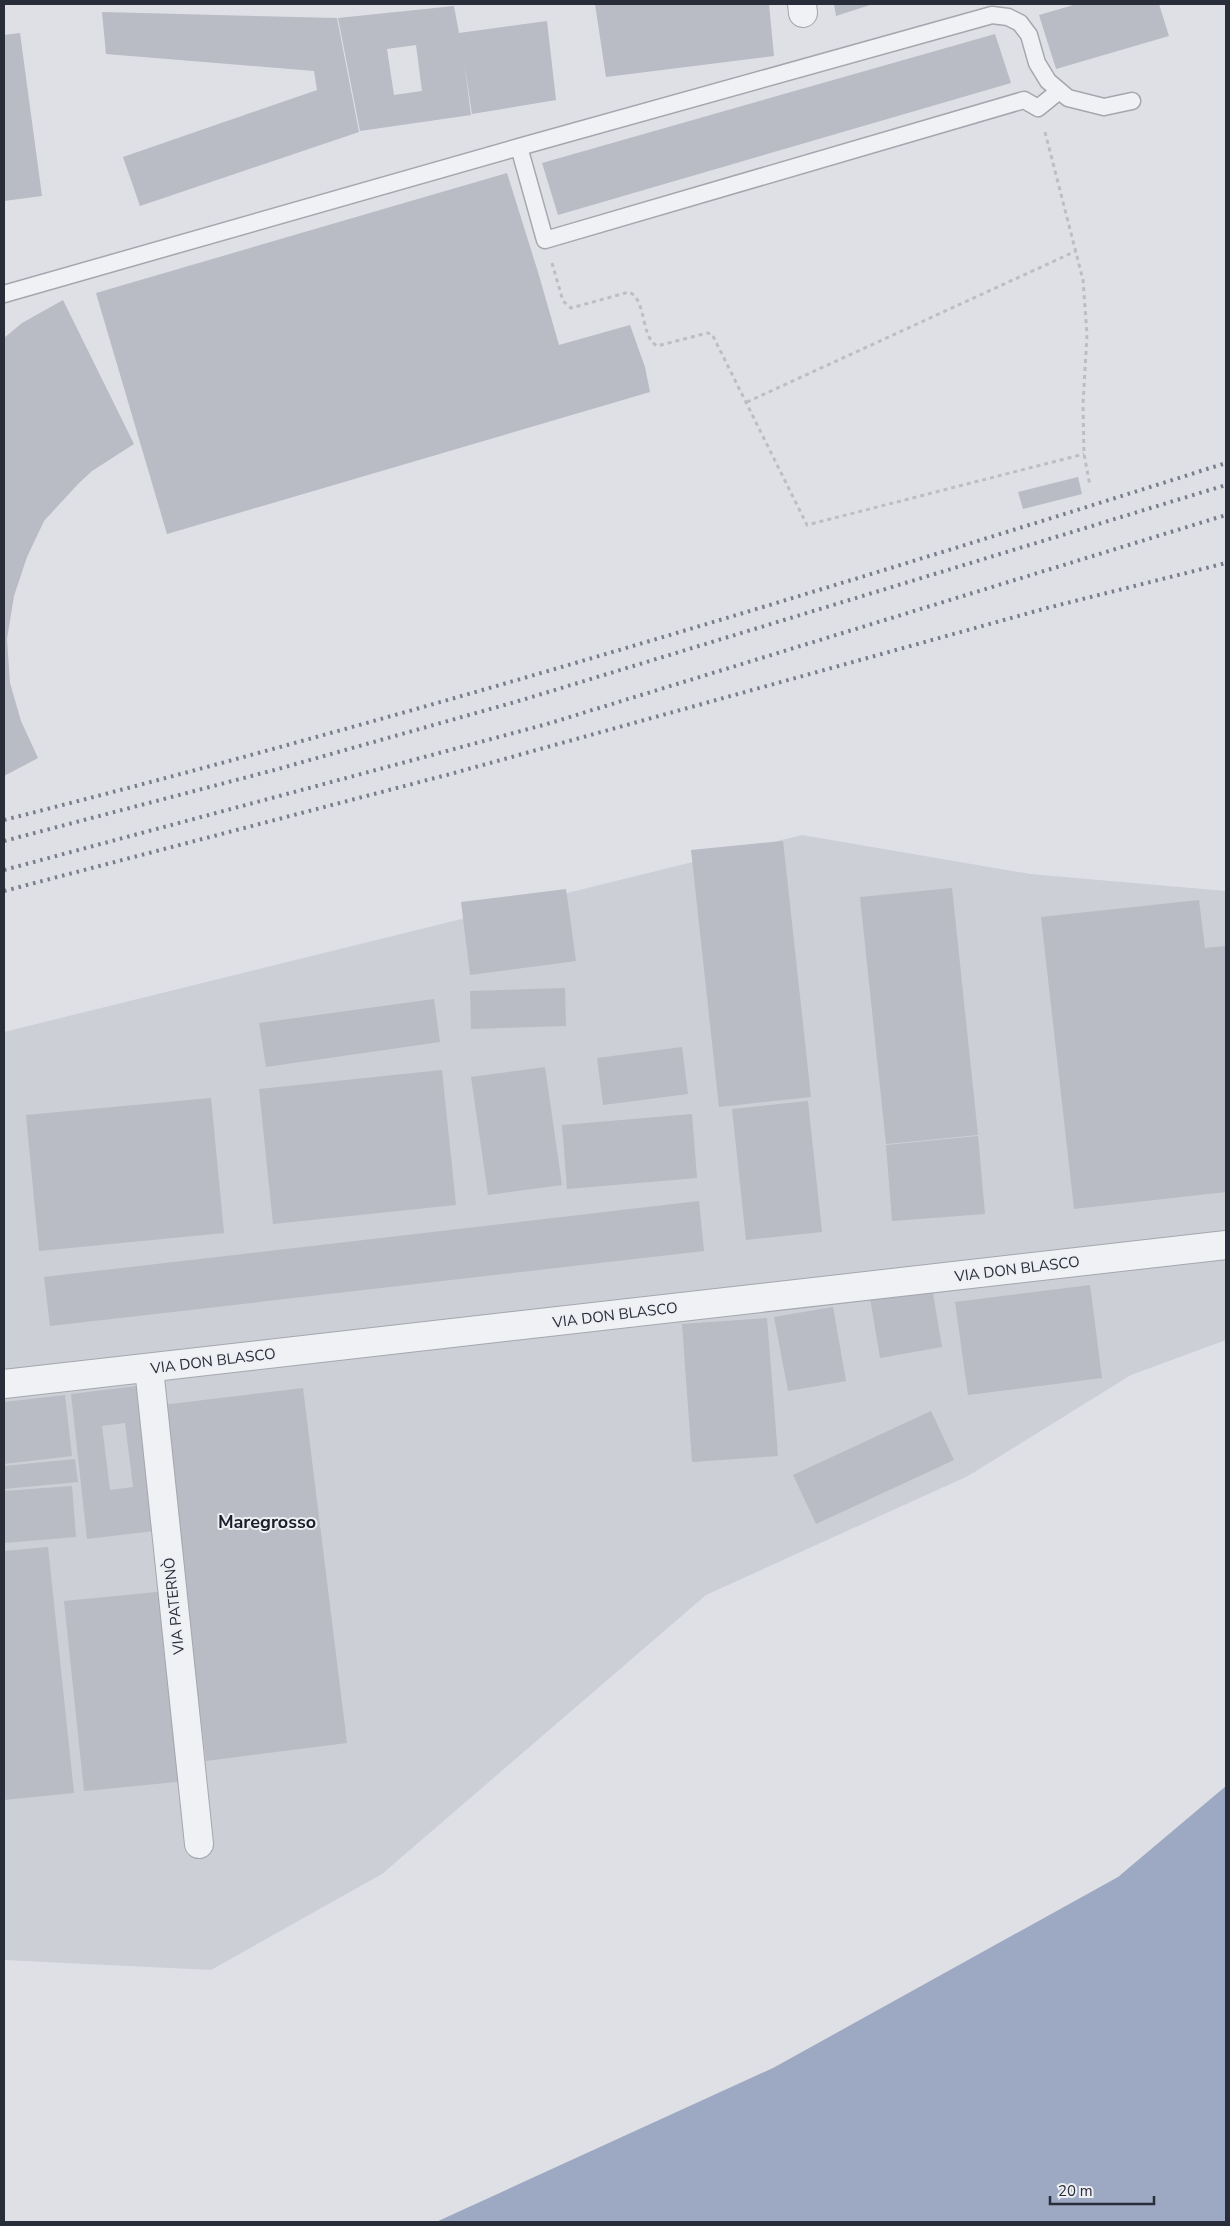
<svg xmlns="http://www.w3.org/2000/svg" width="1230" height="2226" font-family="'Nunito Sans',sans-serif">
  <rect width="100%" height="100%" fill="#dee0e5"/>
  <!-- built -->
  <path fill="#cccfd6" d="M802 835 1030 874 1226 891V1340L1131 1375 968 1476 706 1595 382 1874 211 1970 4 1960V1032Z"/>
  <!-- water -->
  <path fill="#9da9c2" d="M1226 1786V2222H436L773 2068 1118 1877Z"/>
  <!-- building -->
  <path fill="#b9bbc5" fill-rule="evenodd" d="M595 4H769L774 56 606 77Z
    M834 4H873L836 16Z
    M1077 4H1159L1169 36 1056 69 1039 15Z
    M454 6 459 33 547 21 556 100 472 114 464 61 471 115 360 131 338 18ZM416 45 422 91 394 95 387 49Z
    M102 12 337 18 359 132 140 206 123 157 317 90 314 71 106 54Z
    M20 33 42 196 4 201V35Z
    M995 34 1011 83 558 215 542 163Z
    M507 173 538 272 559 345 630 325 645 367 650 392 167 534 96 293Z
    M63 300 134 444 92 471 78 484 44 521 27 557 14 596 7 639 10 683 21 721 38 758 4 776V338L22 323Z
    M1078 477 1082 494 1023 509 1018 492Z
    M783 841 811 1097 719 1107 691 850Z
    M952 888 978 1135 886 1144 860 897Z
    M566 889 576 961 470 975 461 902Z
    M1199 900 1205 948 1226 946V1192L1074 1209 1041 917Z
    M565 988 566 1026 471 1029 470 991Z
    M434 999 440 1042 266 1067 259 1023Z
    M682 1047 688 1094 603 1105 597 1058Z
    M545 1067 562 1185 488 1195 471 1077Z
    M442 1070 456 1205 273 1224 259 1089Z
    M211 1098 224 1233 39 1251 26 1115Z
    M808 1101 822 1232 746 1240 732 1109Z
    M692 1114 697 1178 567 1189 562 1125Z
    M978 1136 985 1214 892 1221 886 1145Z
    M699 1201 704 1251 50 1326 44 1277Z
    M1090 1285 1102 1378 968 1395 955 1302Z
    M932 1287 942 1347 880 1358 870 1298Z
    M833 1307 846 1381 788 1391 774 1317Z
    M767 1318 778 1456 692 1462 682 1324Z
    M145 1385 162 1530 87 1539 71 1394ZM125 1423 133 1487 110 1490 102 1426Z
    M303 1388 347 1743 206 1761 162 1405Z
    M65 1395 72 1456 4 1464V1402Z
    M931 1411 954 1460 816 1524 793 1475Z
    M75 1459 78 1482 4 1489V1466Z
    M72 1486 76 1537 4 1543V1491Z
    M48 1547 74 1793 4 1800V1551Z
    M167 1591 187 1781 84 1791 64 1601Z"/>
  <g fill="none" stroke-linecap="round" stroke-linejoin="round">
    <defs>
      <path id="lane" d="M519 147 545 240 1024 100 1038 108 1059 91
        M4 294 519 147 992 15 1008 17 1020 23 1029 35 1037 63 1048 81 1068 98 1104 107 1132 101"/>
      <path id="street" d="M802 4 803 13
        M149 1368 199 1844
        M4 1384 1226 1245"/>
    </defs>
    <!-- lane casing -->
    <use href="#lane" stroke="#a4a7ae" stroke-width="19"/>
    <!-- street casing -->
    <use href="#street" stroke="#a4a7ae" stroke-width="30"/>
    <!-- path -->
    <path stroke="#bcbec4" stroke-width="3" stroke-dasharray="4 4" stroke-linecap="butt" d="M1045 132 1083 280 1087 335 1083 404 1084 454 1090 486
      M552 263 563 301 571 308 629 292C647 300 640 336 657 346L707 333 712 334 807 525 1084 454
      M747 402 1076 251"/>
    <!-- lane -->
    <use href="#lane" stroke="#f0f1f4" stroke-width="16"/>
    <!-- street -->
    <use href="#street" stroke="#f0f1f4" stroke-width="28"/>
    <!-- rail -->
    <path stroke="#797e8d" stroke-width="4" stroke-dasharray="2.5 5" stroke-linecap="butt" d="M4 820C415 716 822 591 1226 463
      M4 841 278 769 522 700 1226 485
      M4 870 547 724 1226 515
      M4 891 454 773 1047 608 1226 563"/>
  </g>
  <g text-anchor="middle" stroke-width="4" stroke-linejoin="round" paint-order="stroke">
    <!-- street labels -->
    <g font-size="15" fill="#292d3a" stroke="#edeff3">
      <text transform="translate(1017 1269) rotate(-7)" y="5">VIA DON BLASCO</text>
      <text transform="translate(615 1315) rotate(-7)" y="5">VIA DON BLASCO</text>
      <text transform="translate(213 1361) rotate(-7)" y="5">VIA DON BLASCO</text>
      <text transform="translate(174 1606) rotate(-96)" y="5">VIA PATERNÒ</text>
    </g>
    <!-- quarter labels -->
    <g font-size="18" font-weight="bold" fill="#1b1e2b" stroke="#edeff3">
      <text x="267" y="1528">Maregrosso</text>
    </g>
  </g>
  <!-- border -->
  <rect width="1230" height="2226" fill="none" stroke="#292d3a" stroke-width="10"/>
  <!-- scale -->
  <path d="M1050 2196v8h104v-8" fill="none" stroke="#292d3a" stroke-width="2.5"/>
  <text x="1058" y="2196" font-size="15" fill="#292d3a" stroke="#edeff3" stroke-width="4" paint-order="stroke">20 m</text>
</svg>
